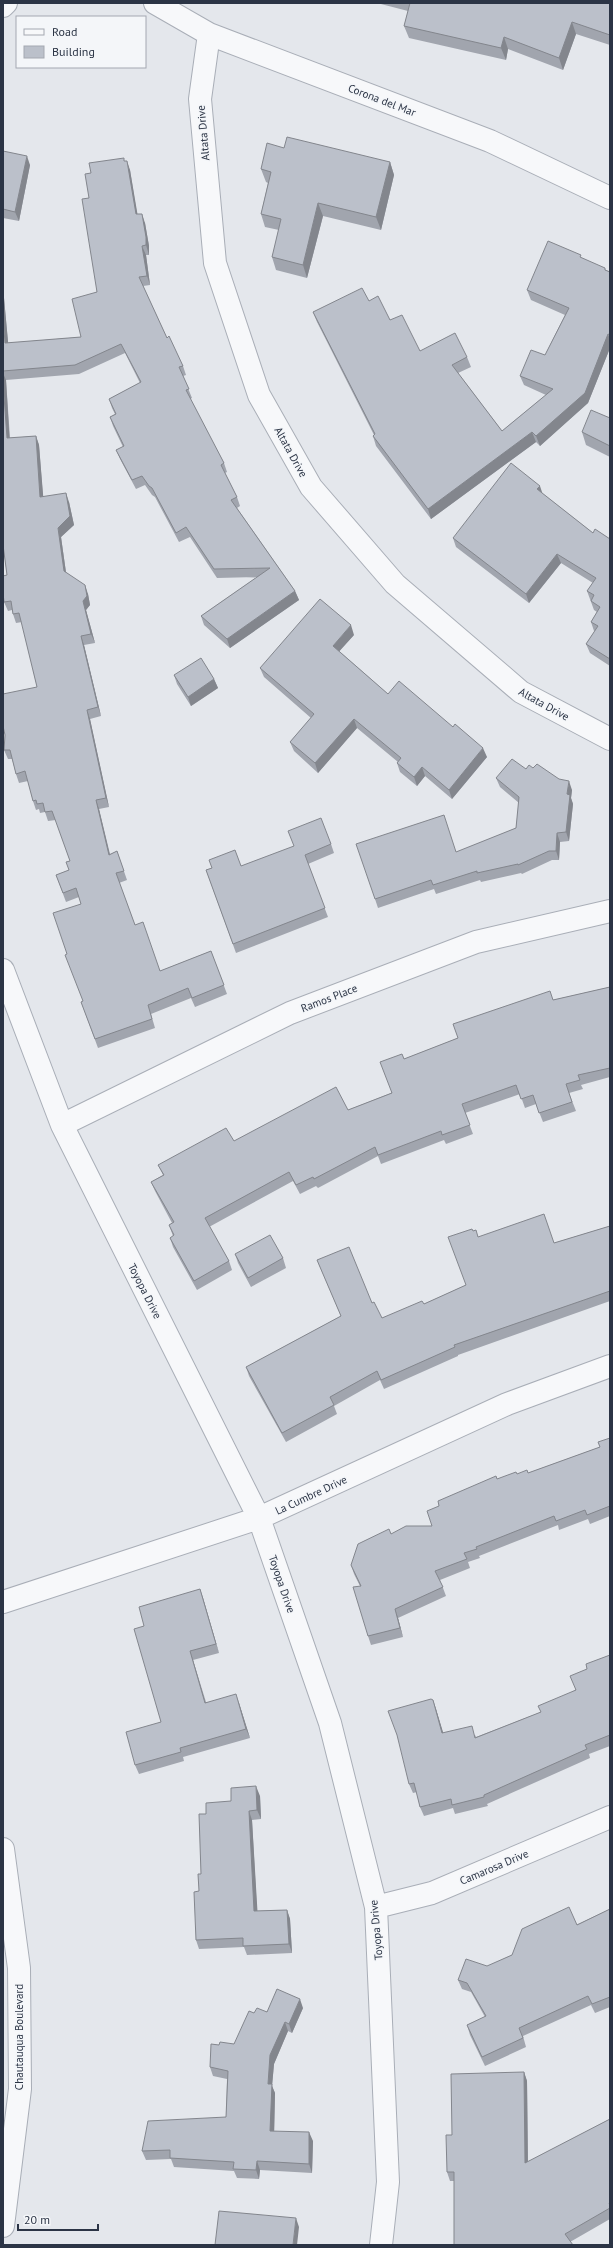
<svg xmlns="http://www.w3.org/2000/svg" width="613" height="2248" font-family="'PT Sans',sans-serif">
  <rect width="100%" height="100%" fill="#e4e7ec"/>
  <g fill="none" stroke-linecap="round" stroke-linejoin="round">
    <defs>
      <path id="minor" d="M155 3 209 34 490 141 610 198
        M3 6 6 3
        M209 34 200 99 215 263 259 395 311 487 395 584 521 692 610 739
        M3 970 62 1125 259 1518 330 1723 376 1907 388 2182 381 2245
        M62 1125 290 1013 476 942 610 911
        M3 1602 259 1518 507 1404 610 1366
        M376 1907 432 1893 610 1817"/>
      <path id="tertiary" d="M3 1849 19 1968 20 2089 3 2226"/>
    </defs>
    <!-- minor casing -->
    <use href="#minor" stroke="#a9aeb7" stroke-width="24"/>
    <!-- tertiary casing -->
    <use href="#tertiary" stroke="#a9aeb7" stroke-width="24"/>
    <!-- minor -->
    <use href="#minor" stroke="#f7f8fa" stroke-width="22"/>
    <!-- tertiary -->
    <use href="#tertiary" stroke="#f7f8fa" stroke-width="22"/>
  </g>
  <!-- wall -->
  <path fill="#a1a5ae" d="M377 3H610V45L576 34 563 70 508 49 506 60 409 38 404 26 408 11Z
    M284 148 390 162 394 175 381 230 323 216 307 278 276 270 272 257 279 230 265 227 261 214 268 183 266 182 261 169Z
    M3 151 30 165 19 221 3 218Z
    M125 161 130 170 137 214 145 223 149 246V255H146L150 285 143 286 167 338 183 366 186 375 183 376 192 398 190 399 224 463 227 472 225 473 237 497 240 506 237 508 295 591 299 600 230 648 204 625 201 616 257 577 217 578 190 537 179 542 155 497 152 495 145 485 136 489 120 459 116 450 123 447 113 426 110 417 115 414 112 408 109 399 140 383 125 353 79 374 6 380 10 438 36 436 39 445 43 497 69 502 74 525 61 537 66 572 88 594 90 605 86 610 95 643 84 645 101 716 90 719 109 807 99 809 110 854 117 851 127 880 119 883 135 925 160 971 211 951 227 994 195 1007 191 998 151 1014 155 1028 98 1048 81 1002 83 1001 67 954 81 904 79 897 66 902 56 875 69 870 70 861 56 820 48 821 45 812 40 813 39 809 36 810 33 801 28 781 19 783 16 774 12 759H8L4 750 37 687 22 622 16 623 13 614 12 610 8 611 4 602 7 575 3 545V287L8 343 81 337 97 292 89 198 91 173Z
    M582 258 610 272V348L588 403 540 446 536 442 431 519 376 446 373 436 374 435 317 322 313 312 369 301 390 320 420 351 467 357 471 367 458 373 502 431 546 395 524 385 520 376 545 355 565 315 531 300 527 290Z
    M610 418V457L586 445 582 432Z
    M543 494 593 533 610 539V666L590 653 586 644 595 631H594L591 622 597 612 594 610 587 591 593 583 561 563 529 603 456 547 453 538Z
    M354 635 339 651 388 694 487 757 452 799 425 776 417 786 400 772 397 763 398 762 357 728 318 773 294 751 290 742 311 718 264 677 260 668Z
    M174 675 214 679 218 688 191 706 177 684Z
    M533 768 572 790 571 798 573 804 569 841 560 842 559 860H552L522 874 521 873 481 882 480 880 436 894 434 889 378 908 375 899 457 852 516 828 519 803 500 787 496 778 526 769Z
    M331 844 334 853 308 864 328 917 236 953 206 870 212 868 241 866Z
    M610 987V1077L581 1085 583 1089 569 1093 576 1111 543 1122 536 1104 525 1108 520 1094 465 1113 473 1134 446 1144 444 1140 381 1164 378 1156 318 1188 316 1186 300 1194 293 1181 209 1227 229 1261 232 1270 197 1290 173 1247 170 1238 173 1236 169 1225 172 1223 155 1191 151 1182 163 1175 158 1165 234 1141 348 1110 391 1093 404 1059 458 1038 553 1000Z
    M610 1226V1301L458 1355V1356L384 1389 380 1380 334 1406 337 1414 286 1442 249 1376 246 1367 341 1316 317 1260 372 1303 382 1318 424 1304 466 1285 473 1231 478 1237 554 1243Z
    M235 1254 283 1258 286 1268 251 1287 238 1263Z
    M610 1438V1516L590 1524 588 1519 559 1530 558 1525 479 1556 480 1558 468 1562 470 1568 440 1580 446 1596 398 1618 403 1637 371 1645 368 1636 360 1586 354 1574 351 1565 391 1534 432 1526 497 1479 517 1474 528 1473 600 1447Z
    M200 1589 203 1598 219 1653 193 1660 206 1702 239 1703 250 1738 183 1757 184 1761 139 1774 135 1765 161 1722 144 1626Z
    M610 1655V1746L589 1754 590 1758 487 1804 488 1806 455 1814 453 1808 424 1816 420 1807 417 1792 413 1793 409 1784 433 1700 436 1709 443 1733 475 1735 476 1737 541 1712 575 1690 587 1669Z
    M260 1796 261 1819 252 1820 257 1911 287 1910 290 1919 292 1953 247 1955 244 1947 199 1949 196 1940 201 1874 231 1801Z
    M610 1909V2007L595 2013 591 2005 523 2036 526 2047 485 2066 470 2035 467 2025 485 2017 471 1992 462 1989 458 1980Z
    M303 2008 292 2033 288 2031 274 2064 272 2086 275 2093 274 2131 313 2141 312 2173 260 2170 259 2179 237 2178 234 2171 174 2167 171 2159 146 2160 142 2151 226 2117 227 2079 213 2076 210 2067 219 2045 234 2044 254 2013Z
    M524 2072 527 2081 528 2162 610 2119V2219L570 2242 454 2181H450L447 2172 452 2135Z"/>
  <!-- shaded-wall -->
  <path fill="#83868d" d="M572 22 576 34 563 70 559 58Z
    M504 37 508 49 506 60 501 48Z
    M27 156 30 165 19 221 15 212Z
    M127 161 130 170 139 223 136 214Z
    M390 162 394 175 381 230 376 217Z
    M318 203 323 216 307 278 303 265Z
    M142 214 145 223 149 246V255L146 245Z
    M142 246 146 255 150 285 147 276Z
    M3 287 9 352 5 343 3 316Z
    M608 334 610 339V348L588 403 540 446 536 436Z
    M3 373 6 380 10 447 7 438 3 382Z
    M532 432 536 442 431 519 428 509Z
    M36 436 39 445 44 506 40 497Z
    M540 486 543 495 537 489Z
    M66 493 69 502 74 525 61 537 67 580 64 571 58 528Z
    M557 554 561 563 529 603 526 594Z
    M85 585 88 594 90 605 86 610 95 643 91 634 83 601Z
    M295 591 299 600 230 648 227 639Z
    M351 625 354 635 336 655 333 646Z
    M81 636 84 645 101 716 98 707Z
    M214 679 218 688 191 706 188 697Z
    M87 710 90 719 109 807 106 798Z
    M354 719 357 728 318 773 315 763Z
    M483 748 487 757 452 799 449 790Z
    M422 767 425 776 417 786 414 777Z
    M569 781 572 790 571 798 573 804 569 841 566 832 567 794Z
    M96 800 99 809 112 864 109 855Z
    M557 833 560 842 559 860 556 851Z
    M200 1589 203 1598 219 1653 216 1644Z
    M395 1609 398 1618 403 1637 400 1628Z
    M190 1651 193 1660 208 1712 205 1703Z
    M236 1694 239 1703 250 1738 246 1729Z
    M433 1700 436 1709 446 1742 442 1733Z
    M256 1786 260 1796 261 1819 257 1810Z
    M249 1811 252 1820 258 1920 254 1911Z
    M287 1910 290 1919 292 1953 289 1944Z
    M300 1999 303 2008 292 2033 289 2024Z
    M285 2022 288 2031 274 2064 272 2086 275 2093 274 2140 270 2131 268 2084 270 2055Z
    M524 2072 527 2081 528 2172 525 2163Z
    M309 2132 313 2141 312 2173 309 2164Z
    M257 2161 260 2170 259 2179 256 2170Z
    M296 2218 299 2227 297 2245H293Z"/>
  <!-- building -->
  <path fill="#bbc0ca" stroke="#83868d" d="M410 3H610V35L572 22 559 58 504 37 501 48 404 26Z
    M287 137 390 162 376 217 318 203 303 265 272 257 281 219 261 214 271 172 261 169 267 143 284 148Z
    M3 151 27 156 15 212 3 209Z
    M124 158V161H127L136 214H142L146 237V245L142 246 147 276 139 277 167 338 169 336 183 366 179 367 189 389 186 390 224 463 221 465 237 497 231 500 295 591 227 639 201 616 270 568 214 569 186 527 176 533 152 488 149 486 142 476 132 480 116 450 124 446 110 417 116 414 109 399 141 382 121 344 75 365 3 371V316L5 343 81 337 72 299 97 292 82 199 89 198 85 174 91 173 89 163Z
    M548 241 581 255 580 257 605 268V270L610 272V335L608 334 585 393 536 436 532 432 428 509 373 436 375 434 313 312 362 288 369 301 378 296 390 320 402 315 420 351 455 333 467 357 452 365 502 431 553 389 520 376 531 350 545 355 569 308 527 290Z
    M3 382 7 438 36 436 40 497 66 493 70 516 58 528 64 571 85 585 87 596 83 601 91 634 81 636 98 707 87 710 106 798 96 800 109 855 117 851 124 871 116 873 135 925 143 922 160 971 211 951 224 985 192 998 188 988 148 1005 152 1019 95 1039 81 1002 83 1001 65 955 67 954 66 951 53 913 81 904 76 888 63 893 56 875 69 870 66 862 70 861 52 811 45 812 43 803 37 804 36 800 33 801 25 771 16 774 10 750H4L5 735 3 726V694L37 687 19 613 13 614 11 601 4 602 3 593V576L7 575 3 545Z
    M591 410 610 418V446L582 432Z
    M511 463 540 486 537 489 593 533 595 529 610 539V659L586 644 598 626 591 622 600 607 591 601 594 595 587 591 596 578 557 554 526 594 453 538Z
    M320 599 351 625 333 646 388 694 399 681 453 727 455 724 483 748 449 790 422 767 414 777 397 763 401 758 354 719 315 763 290 742 314 714 260 668Z
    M201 658 214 679 188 697 174 675Z
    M512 759 526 769 529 765 533 768 537 764 559 779 569 781 567 794 570 795 566 832 557 833 556 851H549L518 865V864L477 873V871L433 885 431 880 375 899 356 844 444 815 456 852 516 828 519 797 496 778Z
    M321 818 331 844 305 855 325 908 233 944 206 870 212 868 209 860 235 850 241 866 294 846 288 831Z
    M610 987V1068L578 1075 580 1080 566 1084 572 1102 539 1113 533 1095 521 1099 516 1085 462 1104 470 1125 442 1135 441 1131 378 1155 375 1147 314 1179 313 1177 296 1185 289 1172 205 1218 229 1261 194 1281 170 1238 174 1235 169 1225 174 1222 151 1182 164 1175 158 1165 226 1128 234 1141 336 1087 348 1110 392 1093 380 1062 402 1054 404 1059 458 1038 453 1024 550 991 553 1000Z
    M544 1214 554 1243 610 1226V1291L454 1345 455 1347 381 1380 377 1371 330 1397 334 1405 282 1433 246 1367 341 1316 317 1260 349 1247 372 1303 374 1302 382 1318 422 1301 424 1304 466 1285 448 1237 472 1229 473 1231 476 1230 478 1237Z
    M270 1235 283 1258 248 1278 235 1254Z
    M610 1438V1506L587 1515 585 1510 556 1521 554 1516 476 1547 477 1549 464 1553 467 1559 435 1571 443 1587 395 1609 400 1628 368 1636 353 1587 361 1586 351 1565 358 1544 389 1529 391 1534 406 1526H432L427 1511 439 1506 438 1501 496 1476 497 1479 516 1472 517 1474 527 1470 528 1473 600 1447 598 1442Z
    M200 1589 216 1644 190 1651 205 1703 236 1694 246 1729 180 1748 181 1752 135 1765 126 1732 161 1722 134 1629 144 1626 139 1607Z
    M610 1655V1735L585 1745 587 1749 484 1795V1797L452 1805 451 1799 420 1807 414 1783 409 1784 397 1735 388 1711 431 1699 433 1700 442 1733 472 1726 475 1738 541 1712 538 1706 576 1690 570 1676 587 1669 586 1664Z
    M256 1786 257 1810 249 1811 254 1911 287 1910 289 1944 243 1946V1938L196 1940 194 1892 199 1891 198 1874H201L199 1814H206V1803L231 1801V1788Z
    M569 1907 577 1925 610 1909V1997L592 2004 588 1996 519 2028 523 2038 482 2057 467 2025 486 2016 467 1983 458 1980 466 1959 487 1966 512 1955 522 1929Z
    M277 1989 300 1999 289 2024 285 2022 270 2055 268 2084H272L270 2131 309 2132V2164L257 2161 256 2170 233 2169 234 2162 170 2158V2150L142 2151 148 2121 226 2117 228 2071 210 2067 211 2044 219 2045 220 2042 234 2044 249 2011 254 2013 257 2008 267 2012Z
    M524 2072 525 2163 610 2119V2202L609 2203 610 2205V2208L565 2234 573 2245H454V2172H447L446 2135H452L451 2074Z
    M219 2211 296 2218 293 2245H215Z"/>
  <g text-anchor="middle" stroke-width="3" stroke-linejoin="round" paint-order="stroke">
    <!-- street labels -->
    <g font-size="11" fill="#2b3445" stroke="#f4f6f9">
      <text transform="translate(382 100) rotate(21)" y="4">Corona del Mar</text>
      <text transform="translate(203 133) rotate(-95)" y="4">Altata Drive</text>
      <text transform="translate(291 452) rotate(61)" y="4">Altata Drive</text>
      <text transform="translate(544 704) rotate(29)" y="4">Altata Drive</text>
      <text transform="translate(329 998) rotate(-21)" y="4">Ramos Place</text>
      <text transform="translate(145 1291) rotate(63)" y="4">Toyopa Drive</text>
      <text transform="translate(311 1495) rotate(-25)" y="4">La Cumbre Drive</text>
      <text transform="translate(282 1584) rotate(71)" y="4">Toyopa Drive</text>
      <text transform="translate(494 1867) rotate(-23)" y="4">Camarosa Drive</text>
      <text transform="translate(376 1930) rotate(-95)" y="4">Toyopa Drive</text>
      <text transform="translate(19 2037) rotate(-90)" y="4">Chautauqua Boulevard</text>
    </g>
  </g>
  <!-- border -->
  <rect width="613" height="2248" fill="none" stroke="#2b3445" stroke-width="8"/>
  <!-- legend -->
  <rect x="16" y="16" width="130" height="52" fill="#f4f6f9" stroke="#a4a8b1"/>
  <rect x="24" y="29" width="20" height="6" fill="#f7f8fa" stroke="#a4a8b1"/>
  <text x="52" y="36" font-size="12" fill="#2b3445">Road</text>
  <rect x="24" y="46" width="20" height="12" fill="#bbc0ca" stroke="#a4a8b1"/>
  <text x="52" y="56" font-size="12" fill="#2b3445">Building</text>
  <!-- scale -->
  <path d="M18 2224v6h80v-6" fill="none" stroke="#2b3445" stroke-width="2"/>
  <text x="24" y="2224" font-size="12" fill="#2b3445" stroke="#f4f6f9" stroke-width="3" paint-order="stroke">20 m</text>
</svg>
